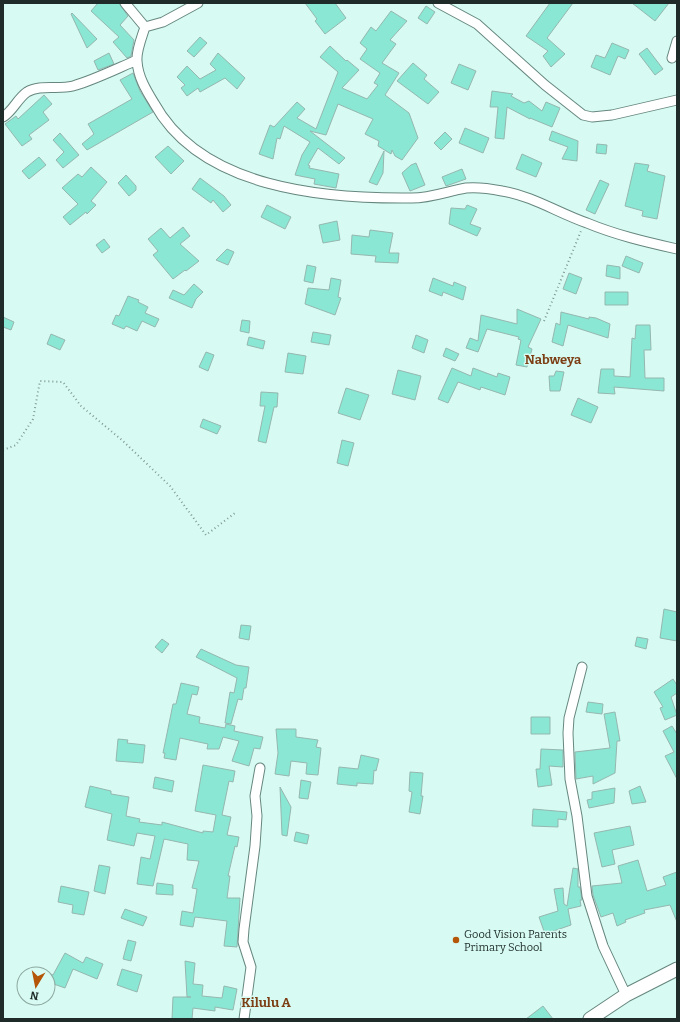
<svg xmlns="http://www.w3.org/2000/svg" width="680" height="1022" font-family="Bitter,serif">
  <rect width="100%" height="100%" fill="#d7fbf2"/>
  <!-- building -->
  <path fill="#89e7d4" stroke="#95b7af" d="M98 3H119L128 16 120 25 134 40 131 56 127 58 113 42 119 37 91 11Z
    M305 3H335L346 18 325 34 315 21 317 19Z
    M550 3H573L547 38 565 54 551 67 543 56 548 51 526 36Z
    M632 3H669L655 21Z
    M426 6 435 12 427 24 418 18Z
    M391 11 407 21 390 40 396 44 382 63 399 73 385 95 409 113 418 138 402 160 395 156 392 150 391 154 378 146 379 141 365 134 373 119 338 104 326 135 310 131 345 158 339 164 318 148 308 165 310 166 309 168 339 174 336 188 314 184 315 179 295 175 302 155 310 142 284 126 280 139 277 138 273 159 259 154 270 125 274 127 297 102 305 109 297 118 316 129 338 72 320 57 330 46 346 61 347 60 359 70 342 88 367 99 378 85 374 83 380 73 360 59 367 49 360 43 371 27 376 31Z
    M72 13 97 39 87 48 71 14Z
    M200 37 207 43 194 57 187 51Z
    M612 43 629 50 625 59 618 56 610 75 591 67 596 55 605 58Z
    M647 48 663 69 655 75 639 54Z
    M109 53 114 64 98 70 94 61Z
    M218 53 245 78 237 89 225 78 200 92 198 88 187 96 181 88 185 85 177 77 187 66 200 79 216 70 210 64Z
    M413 63 427 75 424 79 439 92 428 104 397 81Z
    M459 64 476 71 468 90 451 83Z
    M133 73 140 91 153 112 87 150 82 144 94 134 88 124 132 99 120 80Z
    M492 91 513 94 511 96 524 103 529 101 542 111 546 102 560 108 552 127 530 118V119L507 107 504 139 495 138 498 107H490Z
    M44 95 52 104 43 112 49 120 29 135 32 139 22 146 5 124 16 116 18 119Z
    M465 128 489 138 483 153 459 143Z
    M552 131 578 141 577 161 562 159 568 147 549 140Z
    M445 132 452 139 441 150 434 143Z
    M60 133 79 155 63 168 56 160 64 152 53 140Z
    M597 144 607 145 606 154 596 153Z
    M168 146 184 161 171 174 155 157Z
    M384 151 383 173 377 185 369 182Z
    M522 154 542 163 536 177 516 169Z
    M39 157 46 165 29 179 22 171Z
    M416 163 425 185 410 191 402 173 411 165Z
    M635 163 649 165 647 171 665 176 657 219 642 216 643 211 625 206Z
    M91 167 107 182 91 201 96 205 87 214 86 212 70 225 63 217 78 204 62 188 78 174 82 177Z
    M462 169 466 179 446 186 442 177Z
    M126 175 136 186V190L129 196 118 183Z
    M200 178 224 196 231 205 223 212 213 200 211 203 192 189Z
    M600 180 609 184 595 214 586 210Z
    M267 205 291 217 285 229 261 217Z
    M467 205 477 209 470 224 481 228 477 236 449 224 451 208 465 209Z
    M337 221 340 240 323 243 319 225Z
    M183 227 190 236 180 244 199 261 186 271 185 270 173 279 153 255 158 251 148 239 161 228 170 238Z
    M370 230 393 233 389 253H399L398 263 375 262 376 256 351 254 352 235 369 237Z
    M104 239 110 247 102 253 96 245Z
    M227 249 234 252 228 265 216 260Z
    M626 256 643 263 639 273 622 266Z
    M307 265 316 267 313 283 304 281Z
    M607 265 620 267V279L606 276Z
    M569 273 582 278 576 294 563 289Z
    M331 278 341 280 338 297 341 298 335 315 305 304 308 288 329 290Z
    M433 278 453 286 454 282 466 287 463 300 443 292 442 296 429 291Z
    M194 284 203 292 196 299 192 308 169 298 173 290 184 295Z
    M605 292H628V305H605Z
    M128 296 139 300 138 302 148 307 145 313 159 319 155 327 142 321 137 331 126 326 124 329 112 324 116 315 119 316Z
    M517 309 541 319 528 347 532 349 527 367 516 365 521 340 518 339 519 337 487 329 478 352 466 348 470 338 478 341 481 315 517 324Z
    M561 312 589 319V317L596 318 610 324 608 338 568 325 563 346 552 342 556 323 560 325Z
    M3 317 14 322 11 330 3 327Z
    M242 320 250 321 249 333 240 331Z
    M636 325H650L651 350H644L645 378H664V391L614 387 615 394 598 393 601 369H614V376L630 377 632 338 635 339Z
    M313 332 331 335 329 345 311 342Z
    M51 334 65 340 60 350 47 344Z
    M416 335 428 340 424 353 412 348Z
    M249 337 265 341 263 349 247 345Z
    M446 348 459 354 455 361 443 356Z
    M206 352 214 355 208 371 199 367Z
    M288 353 306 356 303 374 285 372Z
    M452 368 471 376 473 368 497 377 498 373 510 377 505 395 481 387 480 390 458 382 448 403 438 399Z
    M398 370 421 376 415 400 392 394Z
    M556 371 564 372 560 391H550L549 376H554Z
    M346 388 369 395 360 420 338 413Z
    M261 392 278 393 277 407H274L266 443 258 441 265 406H260Z
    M578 398 598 407 591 423 571 415Z
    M203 419 221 426 217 434 200 427Z
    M342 440 354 443 348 466 337 463Z
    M664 609 677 612V641L660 638Z
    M241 625 251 626 249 640 239 638Z
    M637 637 648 639 646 649 635 646Z
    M162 639 169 644 162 653 155 647Z
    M201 649 236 665 249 667 246 688H244L242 700 238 699 231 724 225 723 230 692 234 693 237 678 196 657Z
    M673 679 677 685V693L671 697 677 715 665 720 660 708 663 707 654 692Z
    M181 683 199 687 197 695 192 694 187 714 200 717 199 723 225 728 226 724 235 726 234 731 263 737 260 749 254 748 249 766 232 761 239 741 223 737 219 749H207L208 744 180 738 176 760 164 758 165 753H163L173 704H176Z
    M588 702 603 704 602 714 586 712Z
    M615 712 620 741H617L615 773 593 784V776L576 779 575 752 610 748 604 714Z
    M531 717H550V734H531Z
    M672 726 677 734V779L665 756 674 752 663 731Z
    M276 729H296V737L318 740 316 747 321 748 318 775 306 774 307 763 291 761 289 776 275 774 278 753Z
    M118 739 128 740 127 743 145 745 143 763 116 761Z
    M541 749 563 750V767L549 766 552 785 538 787 536 769H540Z
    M361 755 379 759 376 771 374 770 373 784 357 783V786L337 784 339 767 358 769Z
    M203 765 235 771 233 782 229 781 222 815 231 817 227 835 239 837 237 847 235 846 228 876H230L227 898H240L237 947 224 946 227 921 195 917 193 927 180 925 182 911 193 913 197 889 192 888 199 861 187 860 188 844 164 839 153 886 137 884 141 857 150 859 155 836 137 833 134 846 107 840 112 814 85 807 90 786 111 791V794L129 797 126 816 140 819 139 822 162 825V822L203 833V831L213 832 216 815 195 811Z
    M410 772 423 773 421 796H423L420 814 409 812 412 792 409 791Z
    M155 777 174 781 172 792 153 788Z
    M301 780 311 782 308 799 299 798Z
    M640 786 646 802 632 804 629 791Z
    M280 787 291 807 287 836 282 835Z
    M615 788 614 803 589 808 587 800 592 799V792Z
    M533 809 567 812 566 820 558 819V827L532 826Z
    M630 826 634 845 612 850 615 864 602 867 594 833Z
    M296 832 309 835 307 844 294 841Z
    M638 860 647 891 666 885 663 877 677 872V922L670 905 644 910 645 913 625 920 626 922 617 926 613 913 601 917 593 895 592 886 622 883 618 866Z
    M99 865 110 867 105 894 94 891Z
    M573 868 578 869V887H580L582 900H580L581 906 568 909 571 925 545 934 539 917 558 911 554 889 563 888 564 904 567 906Z
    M157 883 173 885V895L156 894Z
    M61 886 89 892 84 915 72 913 73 905 58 902Z
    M125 909 147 917 143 926 121 918Z
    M128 940 136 942 131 961 123 959Z
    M65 953 83 963 86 957 103 964 97 979 73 969 65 988 48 982V973L53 975Z
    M185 961 195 963 193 984 203 985 202 996 222 998 224 986 237 989 233 1010 215 1007V1011L193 1008 192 1019H172L173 997H191H187Z
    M122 969 142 975 137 992 117 985Z
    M543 1006 553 1019H526Z"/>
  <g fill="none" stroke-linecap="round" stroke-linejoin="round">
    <defs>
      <path id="street" d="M125 3 145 27C142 37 136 51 137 61 138 77 146 90 154 103 201 189 325 199 412 198 431 198 448 191 466 188 477 187 492 189 502 191 533 196 558 213 587 223 616 235 646 242 677 249
        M438 3 477 24 545 85 583 115 592 117 612 115 677 100
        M145 27 163 22 198 3
        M672 58 677 41
        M3 117C13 111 17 99 27 92 40 84 58 90 73 86 94 80 116 69 137 60
        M582 667 569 718 568 733 570 779 577 816 587 896 603 946 626 995
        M244 1019 251 967 243 942 244 929 255 846 257 816 255 796 260 768"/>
      <path id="secondary" d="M590 1019 626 995 677 969"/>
    </defs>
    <!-- street casing -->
    <use href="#street" stroke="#66877f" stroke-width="11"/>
    <!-- secondary casing -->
    <use href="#secondary" stroke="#66877f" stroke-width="15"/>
    <!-- path -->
    <path stroke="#7f9892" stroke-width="2" stroke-dasharray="1 3" stroke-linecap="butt" d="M544 321 581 231
      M3 450 16 445 33 419 40 381 63 382 81 406 123 441 170 486 206 535 235 513"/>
    <!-- street -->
    <use href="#street" stroke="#fff" stroke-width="9"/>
    <!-- secondary -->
    <use href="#secondary" stroke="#fff" stroke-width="13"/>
  </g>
  <!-- markers -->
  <circle fill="#b45507" stroke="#d7fbf2" stroke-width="1.5" cx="456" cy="940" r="4"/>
  <g text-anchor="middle" stroke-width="3" stroke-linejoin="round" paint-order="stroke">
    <!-- poi labels -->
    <g font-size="11" fill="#1e2b28" stroke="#d7fbf2" text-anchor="start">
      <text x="464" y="938">Good Vision Parents<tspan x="464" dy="13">Primary School</tspan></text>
    </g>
    <!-- quarter labels -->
    <g font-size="13" font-weight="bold" fill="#7c3f16" stroke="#d7fbf2">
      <text x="553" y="364">Nabweya</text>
      <text x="266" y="1007">Kilulu A</text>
    </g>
  </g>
  <!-- border -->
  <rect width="680" height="1022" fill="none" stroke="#1e2b28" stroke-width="8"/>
  <!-- north arrow -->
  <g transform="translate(36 986) rotate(190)"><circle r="19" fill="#d7fbf2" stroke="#8da8a1"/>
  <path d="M0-3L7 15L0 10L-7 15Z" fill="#b45507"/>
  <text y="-6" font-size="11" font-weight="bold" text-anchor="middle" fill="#1e2b28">N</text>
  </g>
</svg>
